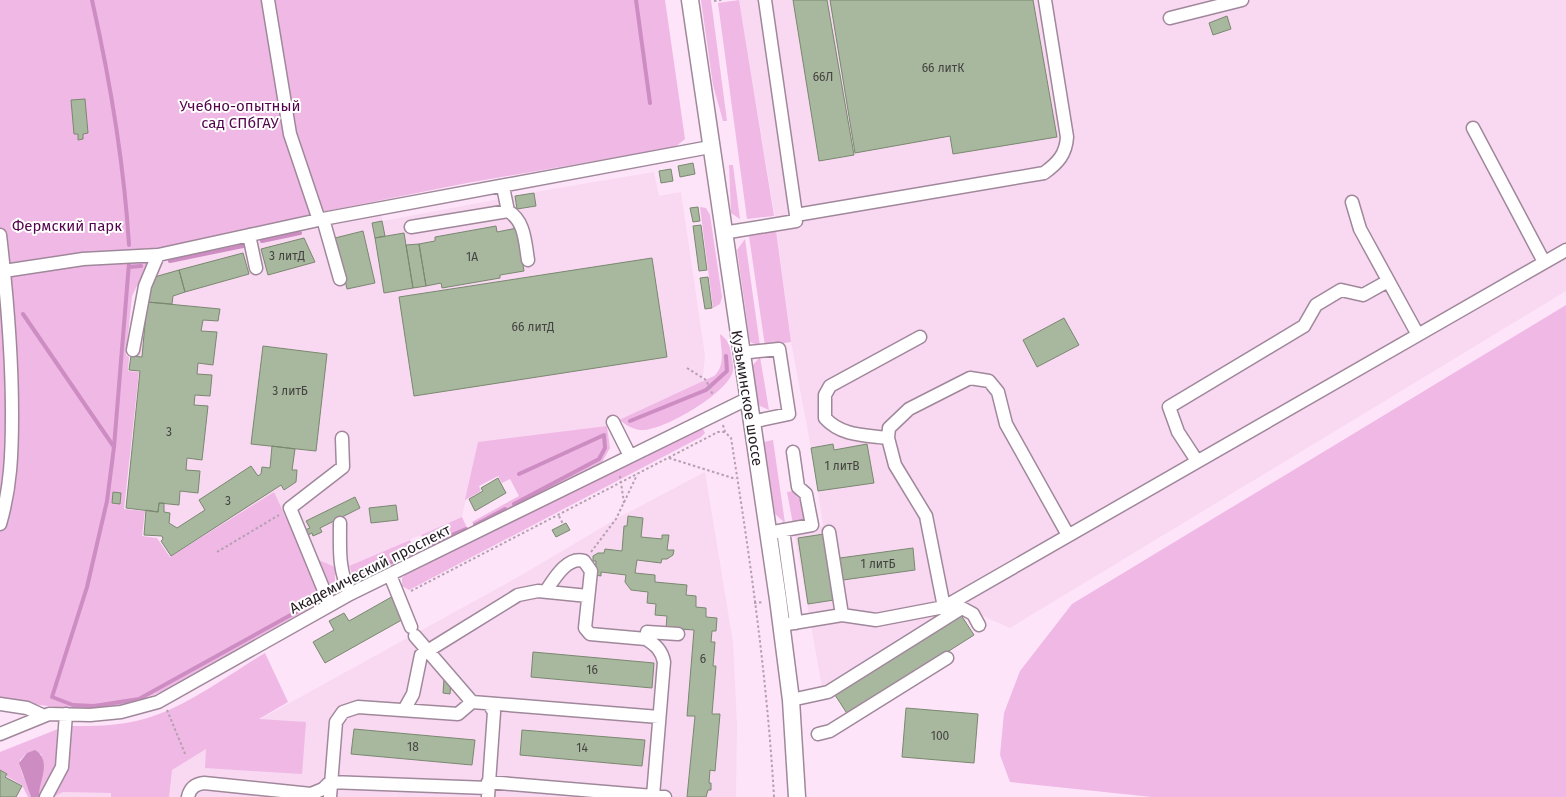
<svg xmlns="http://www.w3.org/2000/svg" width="1566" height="797" font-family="'Fira Sans',sans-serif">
  <rect width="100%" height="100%" fill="#fee4f9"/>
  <!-- built -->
  <path fill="#f9d8f2" d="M739 0H1566V291L1010 628 956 604 822 687 794 531 823 526 818 491 873 483 867 444 834 450 832 444 811 448 791 342 775 218Z
    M654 172 659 196 681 192 705 356 702 383 607 426 562 432 469 484 462 517 349 566 108 691 128 584 171 556 161 541 163 539 162 536 144 535 146 510 126 508 140 371 131 356 147 259 381 215 383 221 515 196 517 209 536 206 535 192Z
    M705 472 733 642 737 725 736 797H53L63 792 111 793 206 749 520 576 616 519Z"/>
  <!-- green -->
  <path fill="#efb8e5" d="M0 0H665L685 139 675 147 467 183 317 213 155 250 132 296 126 355 129 357 128 371 139 372 124 509 145 511 142 536 157 538 170 557 274 492 324 600 163 691 130 704 92 709H72L0 700Z
    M701 0H711L727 121H723L713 85Z
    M739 0 774 216 747 219 718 3Z
    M729 165H733L740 219 731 213Z
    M700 207 706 208 710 215 722 297 720 304 713 308Z
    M776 230 791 342 765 346 749 236Z
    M745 239 760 346 750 342 737 250Z
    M1566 305V797H1152L1010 782 1000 755 1004 713 1020 671 1072 604Z
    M720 334C728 340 729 344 731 353 732 361 735 369 731 376 721 396 662 432 640 430 632 429 625 424 619 420L714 376C726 365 721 349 720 334Z
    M760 357 769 410 758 405 752 366Z
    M607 426 610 448 602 462 475 527 472 522 519 496 510 479 502 483 498 476 479 486 481 491 465 500 478 442Z
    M702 427 705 433 701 437 409 590 402 586V578L405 575Z
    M773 440 785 523 775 514 764 442Z
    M794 491 797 497 805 501 809 522 793 524 787 492Z
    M462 517 468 530 426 549 421 535Z
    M410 540 416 554 361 578 353 576 349 566Z
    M314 558 335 567V591L333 596Z
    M265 653 288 702 259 719 306 722 302 774 205 768 206 749 172 770 169 797H111V793L63 792 53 797 69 726C94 726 120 726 144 719 183 709 230 674 265 653Z
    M63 727 62 753 43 797H39C38 783 47 768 41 754L27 753 20 760C19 773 29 785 31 797H28L22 785 6 776 7 774 0 770V752Z"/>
  <!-- water -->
  <path fill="#cd8dc2" d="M35 750C53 761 38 782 39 797H31L19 763 27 753Z"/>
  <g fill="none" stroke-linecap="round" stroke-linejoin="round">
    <!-- stream -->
    <path stroke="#cd8dc2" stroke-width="4" d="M92 0C110 80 124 163 129 245
      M636 0 650 103
      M262 241 300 233
      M170 261 243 246
      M129 263 114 447 107 501 87 587 52 697 73 705 94 706 139 699 316 601
      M129 267 141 266
      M23 314 114 447
      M630 421 706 390 727 371 726 356
      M514 504 599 459 605 448 604 435 519 474
      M475 525 505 509
      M428 545 466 529
      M363 575 411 553"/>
  </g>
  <!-- building -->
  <path fill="#a8b89e" stroke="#79886f" d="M793 0H827L854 155 819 161Z
    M830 0H1033L1057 137 953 154 950 136 855 153Z
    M1227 16 1231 29 1213 35 1209 23Z
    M85 99 88 133 83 134V139L78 140V134H74L71 100Z
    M693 163 695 174 680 177 678 166Z
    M671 169 673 181 661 183 659 171Z
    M534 193 536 206 517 209 515 196Z
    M698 207 700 221 693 222 690 208Z
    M382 221 385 236 375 238 372 223Z
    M701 225 707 270 699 271 693 226Z
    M496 226 497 232 517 228 524 271 500 275V278L442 288 441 283 426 286 419 244 435 241V237Z
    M363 231 375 283 347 289 335 238Z
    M404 233 413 288 384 293 375 238Z
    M304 238 315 262 268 275 261 249Z
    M419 244 426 286 413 288 406 245Z
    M243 253 249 274 185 292 179 270Z
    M652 258 667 357 414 396 399 297Z
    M179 270 185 292 173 296 172 304 147 302 151 278Z
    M708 277 712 308 705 309 700 278Z
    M147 302 220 309 218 321 203 320 201 331 217 332 213 365 198 363 197 374 212 375 210 396 195 395 194 405 208 406 202 460 187 458 186 470 200 471 198 493 180 491 179 505 159 503 158 512 126 508 140 371 129 370 131 356 142 357Z
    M1064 318 1079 345 1037 367 1023 340Z
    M263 346 327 354 316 451 251 444Z
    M833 444 834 450 867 444 874 483 818 491 811 448Z
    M272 446 295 449 292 470H297L296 482 284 490 281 485 171 556 161 541 163 539 162 536 144 535 146 510 158 512 159 503H164V512L170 513 169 523 177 528 205 510 199 500 251 466 258 476 261 474 262 467 270 468Z
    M498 478 506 493 475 511 469 499 483 491 481 488Z
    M113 492 121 493 120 504 112 503Z
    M355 497 360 508 320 528 322 532 313 536 312 533 308 535 305 530 310 528 306 521Z
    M396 505 398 520 371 523 369 508Z
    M628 516 643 518 641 537 662 539V535H669L667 550H674L673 555 667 559H662L661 563 637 560 635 573 655 575V582L687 585 686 595 696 596V607L706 608V617L717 618 716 631H712L711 642H715L713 666H716L712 714H720L715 771 710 770 709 783H711V790H708L706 797H687L695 716H687L694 630 666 628 667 616 655 615 656 604 647 603 648 592 631 590 625 582 626 575 601 572V576L595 575 596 561H593V556L598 553H604L605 549 622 551 624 526H627Z
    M566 523 570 530 556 537 552 530Z
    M824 534 834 600 808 604 798 538Z
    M913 548 915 570 843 580 840 558Z
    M395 595 407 617 325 663 313 642 334 630 329 621 344 613 349 621Z
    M961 615 974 635 848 715 835 695Z
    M533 652 654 663 652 688 531 677Z
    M444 679 451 680 450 694 443 693Z
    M906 708 978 714 974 763 902 757Z
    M354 729 475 740 472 765 351 754Z
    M522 730 645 740 642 766 520 755Z
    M0 770 7 774 5 777 22 786 16 797H0Z"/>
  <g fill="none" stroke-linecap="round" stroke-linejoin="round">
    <defs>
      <path id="minor" d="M268 0 290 134 319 220
        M765 0 796 215
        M1170 18 1242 0
        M1473 128 1544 262
        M503 187 508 211
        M1352 202 1360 229 1418 335
        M323 219 340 279
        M411 227 508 211C525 221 525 242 528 260
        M723 233 796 221V215L1044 173C1058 163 1066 154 1067 137L1045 0
        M0 235C7 295 12 354 12 414 12 452 11 487 0 524
        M249 235 256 268
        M4 271 83 259 158 255 323 219 710 147
        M133 350 145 286 158 255
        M740 353 779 349 789 414 751 422
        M613 422 630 456
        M888 438C865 435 841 436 825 418V395L830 386 920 337
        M1197 461 1178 432 1169 407 1304 326 1316 305 1341 290 1363 295 1388 281
        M340 523C340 551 338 568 350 594
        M783 530 796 623
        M768 533 812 525 806 494 798 487 793 452
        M390 575 411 627
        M546 591C554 579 567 556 584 561L591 571 585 628 590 634 646 639C656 645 662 651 664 662L653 796
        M330 605 290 508 343 467 342 438
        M944 607 926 516 895 465 888 438 889 428 909 409 970 378 989 381 998 392 1006 424 1068 535
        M842 615 876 620 944 607 1566 250
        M781 625 842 615 829 532
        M415 636 472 702 659 717
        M646 639 647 632 678 634
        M791 700 828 692 962 608 973 614 979 625
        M0 704 27 708 42 715
        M404 710 413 694 421 655 518 595 538 591 588 596
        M0 734 49 714 90 715 121 712 158 702 350 594 747 399
        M818 734 830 731 947 658
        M488 782 665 797
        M46 797 62 767 66 714
        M188 797C190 788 195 784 204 783L311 794 323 789 330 782 488 788
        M330 797 336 722 343 712 358 707 458 714 472 702
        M488 797 494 712 489 704"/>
      <path id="major" d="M690 0 778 599 791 700 797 797"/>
    </defs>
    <!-- minor casing -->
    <use href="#minor" stroke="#a0889b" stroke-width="15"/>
    <!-- major casing -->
    <use href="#major" stroke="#a0889b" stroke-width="19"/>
    <!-- path -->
    <path stroke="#b5a0b1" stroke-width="2" stroke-dasharray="2.5 2.5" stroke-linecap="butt" d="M714 1 722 0
      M687 368 706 380 713 395
      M723 425 725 432 731 438C750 557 767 677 774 797
      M669 458 736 479
      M620 476 624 503
      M559 516 563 524
      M217 552 279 515
      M591 552 616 519 637 475
      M411 591 718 432H725
      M754 603 763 602
      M167 710 186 756"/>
    <!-- minor -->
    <use href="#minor" stroke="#fff" stroke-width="12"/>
    <!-- major -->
    <use href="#major" stroke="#fff" stroke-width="16"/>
  </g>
  <g text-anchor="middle" stroke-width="4" stroke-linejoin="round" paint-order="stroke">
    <!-- number labels -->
    <g font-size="12" fill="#454241">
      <text x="943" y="72">66 литК</text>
      <text x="823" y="81">66Л</text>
      <text x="287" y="260">3 литД</text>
      <text x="472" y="261">1А</text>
      <text x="533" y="331">66 литД</text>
      <text x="290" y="395">3 литБ</text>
      <text x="169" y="436">3</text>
      <text x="842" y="470">1 литВ</text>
      <text x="228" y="505">3</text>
      <text x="878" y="568">1 литБ</text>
      <text x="703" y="663">6</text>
      <text x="592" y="674">16</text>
      <text x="940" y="740">100</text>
      <text x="413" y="751">18</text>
      <text x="582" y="752">14</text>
    </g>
    <!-- park labels -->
    <g font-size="15" fill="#54034d" stroke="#fff">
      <text x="240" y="111">Учебно-опытный<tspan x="240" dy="17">сад СПбГАУ</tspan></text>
      <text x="67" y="231">Фермский парк</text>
    </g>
    <!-- street labels -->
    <g font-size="15" fill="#241b22" stroke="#fff">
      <text transform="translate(747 398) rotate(81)" y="5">Кузьминское шоссе</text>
      <text transform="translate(370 569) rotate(-27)" y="5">Академический проспект</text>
    </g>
  </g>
</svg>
